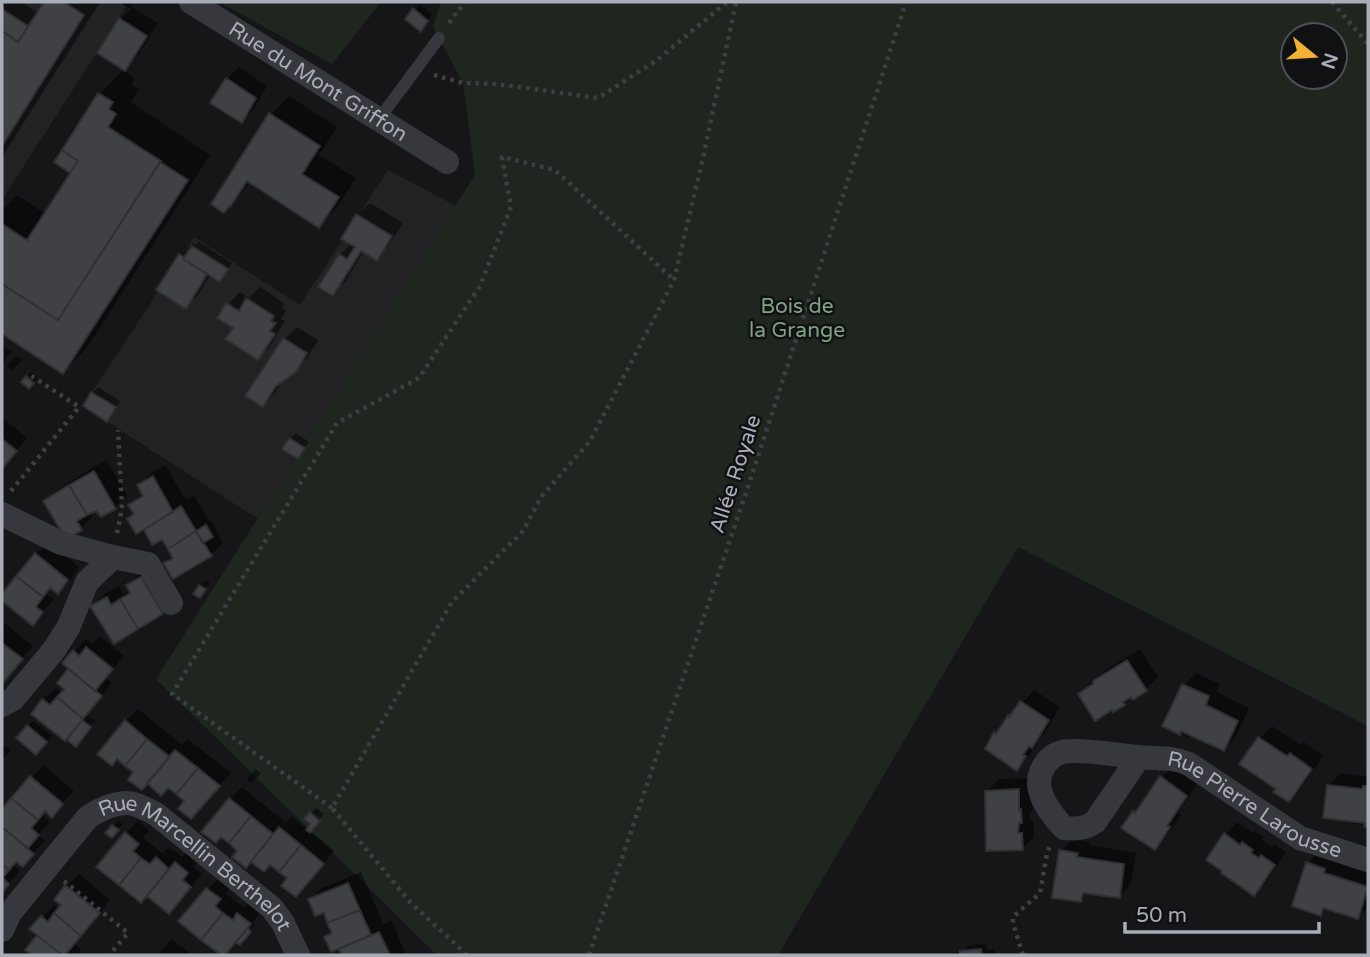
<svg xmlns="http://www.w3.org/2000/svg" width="1370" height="957" font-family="'Varela Round',sans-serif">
  <rect width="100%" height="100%" fill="#161618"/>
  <!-- built -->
  <path fill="#222225" d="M2 2H118L126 7 2 200Z
    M388 170 456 206 258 519 83 406 194 237 300 305Z"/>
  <!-- green -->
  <path fill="#1e261f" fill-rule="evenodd" d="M219 2H381L332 64Z
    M441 2H1368V726L1018 547 778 955H437L156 679 475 175 463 83 433 27ZM1293 35H1335V77H1293Z"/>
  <!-- shadow -->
  <path fill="#0007" d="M2 2H21L39 13 46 2H100L2 157Z
    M120 2H135L130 6 158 23 137 56 125 68 120 19 131 9Z
    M420 4 432 14 426 24 414 10Z
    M239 67 267 86 254 109 242 121 227 79Z
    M123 70 135 78 131 85 139 89 131 102 210 155 87 348 63 372 2 332V210L17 195 46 214 75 165 70 171 100 94Z
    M289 96 337 127 319 155 356 178 337 207 319 226 251 182 224 210 271 115Z
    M370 203 403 223 388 246 376 258 364 251 345 282 333 294 340 255 352 243 357 215Z
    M199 242 232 263 220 280 211 274 198 295 185 307 181 255 193 243 196 245Z
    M260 287 285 304 282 308 286 311 281 319 285 321 270 346 258 358 235 327 219 317 228 304 240 292 249 298Z
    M297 327 318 340 307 358 284 379 275 393 263 405 248 395 285 339Z
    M2 346 12 352 2 364Z
    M16 356 22 360 13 370 7 366Z
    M32 372 38 377 29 387 23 381Z
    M98 387 120 401 112 414 107 420 85 406 93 393Z
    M2 417 27 438 2 468Z
    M296 433 309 442 297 457 290 439Z
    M106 460 127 495 115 507 101 515 97 508 90 512 93 516 81 528 45 501 58 489Z
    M165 465 184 497 186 500 194 496 210 522 212 521 217 530 216 531 223 543 211 555 165 564 173 556 163 538 153 543 130 505 143 492 139 485 151 473Z
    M48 542 79 567 70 580 58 592 52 587 47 594 54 599 32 623 2 597 36 554Z
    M141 573 174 601 162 613 92 606 105 594 119 586 123 594 131 590 129 585Z
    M206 580 210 583 200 596V586Z
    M2 621 33 646 2 683Z
    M100 636 124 656 106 678 112 683 87 715 95 721 76 744 67 737 43 700 56 688 62 693 66 689 59 683 71 669 74 651 86 639 92 644Z
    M1140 649 1158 677 1146 689 1132 695 1123 704 1080 694 1107 669Z
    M1196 673 1220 684 1217 692 1249 708 1236 737 1224 749 1192 734 1189 737 1180 732 1184 685Z
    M1034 690 1060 707 1044 734 1035 743 1037 744 1028 757 1016 769 987 749 995 733Z
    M138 709 182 745 188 739 231 773 191 817 187 801 168 786 136 772 118 757 126 721Z
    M33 721 52 736 42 748 28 726Z
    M1272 726 1301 745 1304 742 1323 756 1301 788 1289 800 1278 789 1242 764 1260 738Z
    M5 746 11 750 2 760V749Z
    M43 765 74 791 52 815 46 810 42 815 50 822 38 835 45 841 23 865 17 861 14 865 20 871 2 891V812Z
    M1173 766 1198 783 1178 813 1181 815 1167 835 1155 848 1134 812 1146 800 1161 778Z
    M256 769 261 774 251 783 247 779Z
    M1341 773 1368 777V825L1353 824 1356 820 1329 785Z
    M1030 778 1033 809 1030 812V821H1033L1034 837 1022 849 987 792 999 779Z
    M242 787 286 823 292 817 308 830 312 824 306 819 316 808 324 814 310 831 334 851 307 883 290 878 271 863 264 870 240 851 230 799Z
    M119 821 123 824 117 831 113 826Z
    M138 821 149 831 143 838 162 853 169 847 182 857 188 851 199 860 194 867 202 874 169 912 148 894 126 833Z
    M1237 822 1253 833 1255 831 1264 837 1262 840 1272 847 1274 844 1286 852 1266 882 1254 894 1224 870 1225 834Z
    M1073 839 1089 842V845L1136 853 1131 884 1119 897 1088 892 1080 900 1061 851Z
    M1320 851 1368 872V886L1333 874 1331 877 1368 889V907L1358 917 1327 907 1320 914 1308 863Z
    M361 872 383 924 392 921 406 955H344L340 947 326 937 333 930 325 910 310 900 322 888Z
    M79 874 110 900 75 944 81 950 77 955H35L27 950 39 935 32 929 54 905 60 909 67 886Z
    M219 877 231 887 226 893 235 901 245 908 251 902 262 911 253 922 255 925 245 937 237 941 223 955 181 921Z
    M172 939 192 955H157Z
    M986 944 987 950 995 949V955H949L952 953 962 952 967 946Z"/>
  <!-- building -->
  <path fill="#404145" stroke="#303034" stroke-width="2" d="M44 2H64L84 15 2 146V31L18 42Z
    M413 8 428 21 421 32 405 19Z
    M2 9 28 26 18 42 2 31Z
    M119 18 147 36 125 71 97 53Z
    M226 78 256 98 242 123 210 103Z
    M98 93 113 102 109 109 116 114 108 127 161 161 58 320 2 284V224L27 240 78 161 62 150Z
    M269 113 320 146 302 174 339 197 319 228 247 181 230 207 229 206 224 213 211 204Z
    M62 150 78 161 70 173 54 162Z
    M160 162 188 180 63 374 2 334V284L58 320Z
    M356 214 392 236 377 261 361 251 333 296 318 287 339 254 347 259 355 247 341 239Z
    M192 246 228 269 220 282 183 259Z
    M179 254 184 257 183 259 207 274 186 309 156 290Z
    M246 298 274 316 271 321 276 323 270 331 275 334 258 360 225 339 233 328 217 318 226 303 239 311Z
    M283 338 307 353 296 372 275 387 263 407 245 396Z
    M26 376 34 383 29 389 21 382Z
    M91 392 116 407 107 422 83 406Z
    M289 438 305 448 298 459 282 449Z
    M2 439 17 451 2 469Z
    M94 471 116 509 101 517 96 511 87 515 69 485Z
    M153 476 173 512 136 534 127 519 134 514 128 505 143 496 137 485Z
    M69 485 87 515 77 521 82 530 66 539 43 501Z
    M181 506 196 531 168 549 162 540 152 545 144 530Z
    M206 525 213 537 203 543 196 531Z
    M196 531 212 556 173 579 163 563 173 559 168 549Z
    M35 553 68 580 58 594 50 588 43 597 16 576Z
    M16 576 43 597 36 607 43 612 33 626 2 601V594Z
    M141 577 163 614 138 629 120 599 130 593 126 585Z
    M199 585 206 589 200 598 193 594Z
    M107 597 111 605 120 599 138 629 114 644 90 606Z
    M2 643 23 659 2 684Z
    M86 647 113 669 95 691 62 663 73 650 79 656Z
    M1127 660 1147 691 1133 700 1131 697 1123 702 1125 705 1113 712 1112 710 1095 721 1078 694 1093 684V681Z
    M68 669 102 696 83 719 57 697 64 689 57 683Z
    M1182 684 1209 696 1206 705 1238 721 1224 751 1181 731 1180 735 1162 726Z
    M57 697 83 719 65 741 31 714 42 699 50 705Z
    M1020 701 1049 720 1032 748 1029 746 1023 755 1026 756 1017 771 985 749 994 732 996 734 1008 715 1009 717Z
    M82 720 91 727 76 747 67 740Z
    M125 720 147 739 125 766 117 759 112 766 97 754Z
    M27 725 47 742 36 755 16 738Z
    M1258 737 1287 756 1290 753 1312 769 1289 802 1273 792 1276 789 1239 764Z
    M147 739 170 757 142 790 128 780 133 772 125 766Z
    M175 750 198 768 176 794 168 788 161 796 147 783Z
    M198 768 220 786 191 819 178 809 184 801 176 794Z
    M30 776 63 804 52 818 45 811 38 820 11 798Z
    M1160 776 1187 796 1167 826 1170 827 1155 850 1121 828 1133 811 1135 813Z
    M1327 785 1362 789 1363 786H1368V827H1365L1364 823 1323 818Z
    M1019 789V810L1021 809 1022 823H1019L1018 833H1022L1023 850 986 851 985 791Z
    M11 798 38 820 31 828 39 835 28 848 2 827V809Z
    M229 798 251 816 229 843 221 837 216 843 201 832Z
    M310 812 320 821 310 833 306 830 310 824 304 819Z
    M251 816 273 834 246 868 232 857 237 851 229 843Z
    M112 825 119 830 112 838 105 833Z
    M2 827 34 854 23 867 16 862 9 870 2 864Z
    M279 827 301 845 279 872 270 865 264 872 251 862Z
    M125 832 139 844 133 851 141 858 119 885 96 867Z
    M1224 833 1240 845 1242 842 1253 850 1251 853 1259 858 1261 855 1275 865 1254 896 1221 873 1222 871 1206 860Z
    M301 845 324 864 296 897 281 886 287 878 279 872Z
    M1059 850 1078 853 1077 857 1124 864 1120 898 1083 893 1081 902 1052 898Z
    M156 857 169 869 141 903 119 885 141 858 150 864Z
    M175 862 188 873 183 880 191 887 169 914 147 896Z
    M1306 862 1325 869 1324 873 1368 887 1358 919 1323 908 1321 916 1292 906Z
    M2 864 9 870 3 878 9 884 2 893Z
    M348 883 360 910 327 923 324 913 315 916 308 899Z
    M65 885 100 913 81 936 54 913 61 905 54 900Z
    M206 888 221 899 215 906 223 913 201 940 178 921Z
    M360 910 371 935 331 952 324 937 332 933 327 923Z
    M54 913 81 936 65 955H62L29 929 41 916 48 922Z
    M223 913 233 920 237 913 251 924 225 955H221L201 940Z
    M248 928 251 932 240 945 236 942Z
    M379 932 390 955H342L339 949Z
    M37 935 62 955H32L25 950Z
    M981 949 982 955H960V951Z"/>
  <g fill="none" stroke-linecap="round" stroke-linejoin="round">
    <!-- path -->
    <path stroke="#3d3f44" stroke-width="4.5" stroke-dasharray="3.5 5" stroke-linecap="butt" d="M1332 2 1368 44
      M449 23 465 2
      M434 75 463 83 497 84 598 98 657 60 727 2
      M11 491 79 407 27 373
      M117 533 122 508 118 430
      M332 808 172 694 337 423 419 378 480 286 511 207 502 157 555 170 674 280
      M64 881 128 933 109 955
      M467 955 410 902 332 808 452 602 523 531 541 497 590 441 674 280 703 158 736 2
      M589 955 748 487 906 2
      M1023 955 1013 923V917L1040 893 1047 853 1050 846"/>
    <!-- service -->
    <path stroke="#37383d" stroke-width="12" d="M379 119 439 38"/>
    <!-- minor -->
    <g stroke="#37383d" stroke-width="24">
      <path id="s1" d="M191 2 447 162"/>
      <path d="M2 514 61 543 113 557"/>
      <path d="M2 705 13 699 54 650 68 628 87 582 113 557 148 564 171 603"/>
      <path id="s2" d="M1139 757 1095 822C1084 829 1076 829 1064 828 1049 812 1030 788 1044 766 1050 756 1059 751 1071 751 1092 750 1115 755 1136 757 1157 759 1170 756 1189 764L1300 838 1368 860"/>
      <path id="s3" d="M2 930 10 913 88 817C99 810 114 803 127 803 137 803 147 810 156 814L272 908 283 923 298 955"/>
    </g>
  </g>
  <g text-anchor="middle" stroke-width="5" stroke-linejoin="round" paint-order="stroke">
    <!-- street labels -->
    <g font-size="21" fill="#a8adb8" stroke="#111113">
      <text dy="7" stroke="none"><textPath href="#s1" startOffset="150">Rue du Mont Griffon</textPath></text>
      <text transform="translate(735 474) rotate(-72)" y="7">Allée Royale</text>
      <text dy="7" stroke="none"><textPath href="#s2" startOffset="410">Rue Pierre Larousse</textPath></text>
      <text dy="7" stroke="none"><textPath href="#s3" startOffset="273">Rue Marcellin Berthelot</textPath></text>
    </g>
    <!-- park labels -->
    <g font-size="21" fill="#7fa381" stroke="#111113">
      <text x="797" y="313">Bois de<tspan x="797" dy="24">la Grange</tspan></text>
    </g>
  </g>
  <!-- border -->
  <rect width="1370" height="957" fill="none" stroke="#a8adb8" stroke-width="7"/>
  <!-- north arrow -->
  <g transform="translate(1314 56) rotate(108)"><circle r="33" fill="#111113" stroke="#4d4f55" stroke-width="2"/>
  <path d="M0-5L12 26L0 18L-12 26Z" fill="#f2b134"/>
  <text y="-10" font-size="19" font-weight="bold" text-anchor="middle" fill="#a8adb8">N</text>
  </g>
  <!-- scale -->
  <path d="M1125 922v10h194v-10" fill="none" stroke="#a8adb8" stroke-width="3.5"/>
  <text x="1136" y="922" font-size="21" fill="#a8adb8" stroke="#111113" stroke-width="5" paint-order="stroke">50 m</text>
</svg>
